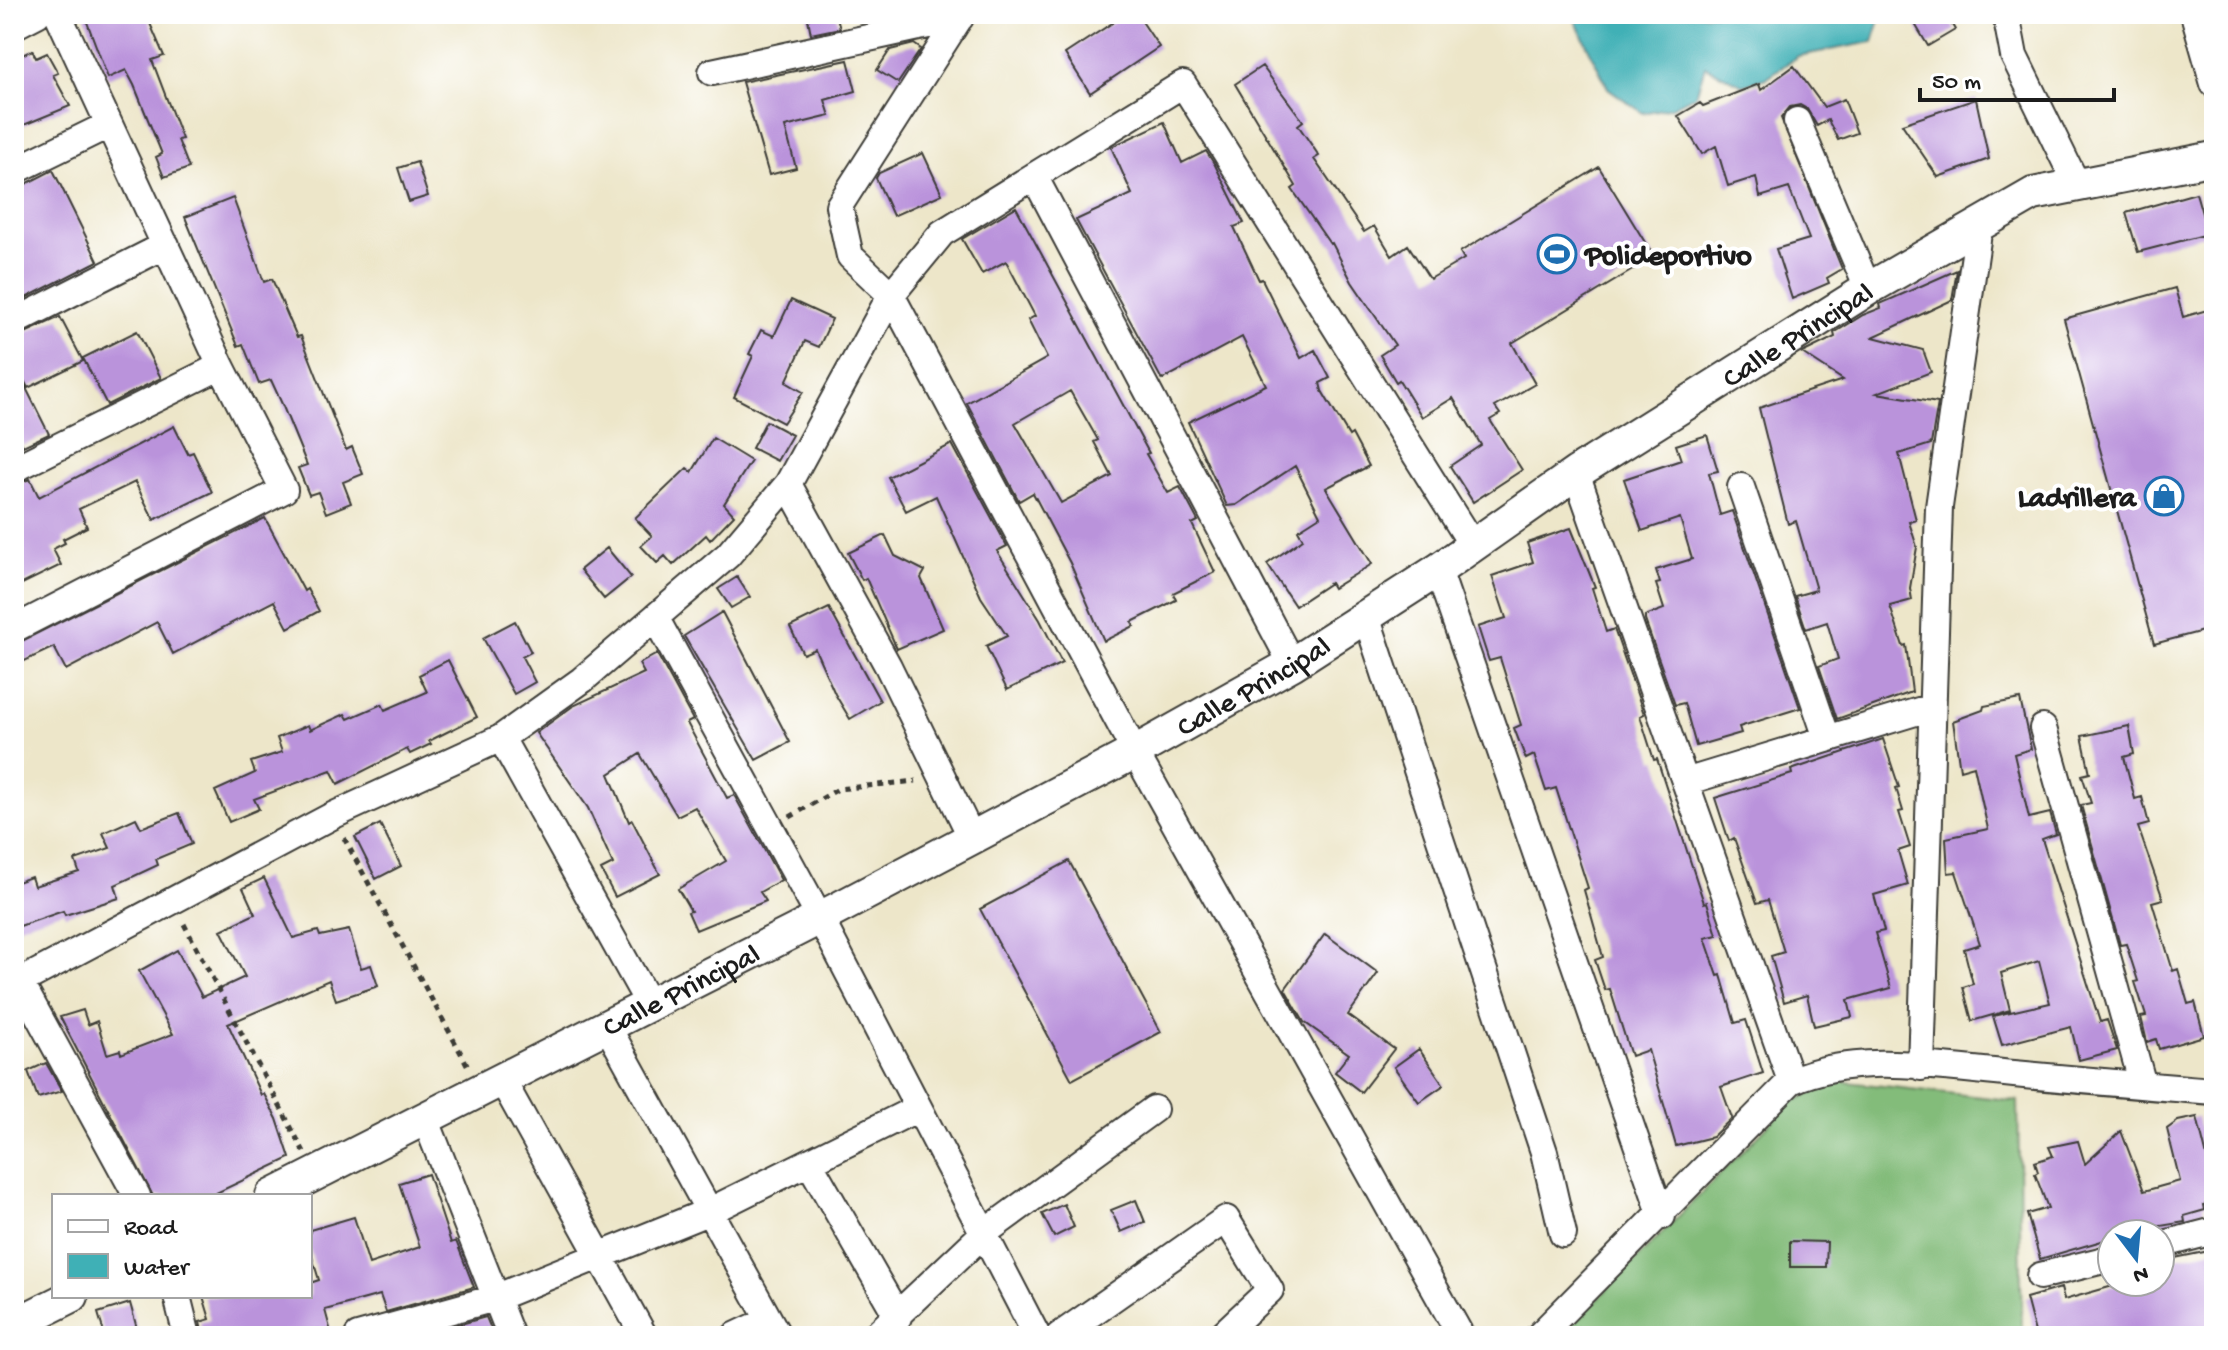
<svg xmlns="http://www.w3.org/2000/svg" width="2228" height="1350" font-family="'Gochi Hand',sans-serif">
  <rect width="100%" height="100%" fill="#fff"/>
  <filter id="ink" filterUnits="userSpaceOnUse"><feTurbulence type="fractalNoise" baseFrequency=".0125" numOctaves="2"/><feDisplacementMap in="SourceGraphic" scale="16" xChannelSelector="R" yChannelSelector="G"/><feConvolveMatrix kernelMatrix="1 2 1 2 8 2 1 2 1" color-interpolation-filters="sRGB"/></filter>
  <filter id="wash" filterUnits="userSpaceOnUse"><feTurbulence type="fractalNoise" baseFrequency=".006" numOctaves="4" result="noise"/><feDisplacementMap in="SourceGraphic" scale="32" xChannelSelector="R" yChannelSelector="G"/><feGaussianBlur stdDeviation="1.8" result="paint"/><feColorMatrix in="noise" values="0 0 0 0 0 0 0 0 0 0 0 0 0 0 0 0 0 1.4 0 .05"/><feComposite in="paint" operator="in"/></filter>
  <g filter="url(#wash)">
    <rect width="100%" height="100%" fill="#ede6c9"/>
    <!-- forest -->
    <path fill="#83bc7a" stroke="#506c4b" stroke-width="2" d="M1838 1081 2018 1101 2022 1336H1561L1790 1103Z"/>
    <!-- water -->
    <path fill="#3fb0b6" stroke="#2e6669" stroke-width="2" d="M1572 14H1882L1873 42 1798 56 1766 78 1743 85 1705 66 1696 95 1672 107 1643 113 1608 88Z"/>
    <g id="blocks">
      <!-- building -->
      <path fill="#ba93db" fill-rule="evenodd" d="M84 14H146L164 56 152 60 182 139 178 140 189 168 164 177 156 157 162 154 134 85 126 70 108 78Z
        M807 14H836L840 28 811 34Z
        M1126 14H1137L1159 47 1090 93 1065 54Z
        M1909 14H1946L1955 30 1928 46Z
        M914 44 921 49 898 83 877 70 890 50Z
        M32 50 36 58 47 53 58 73 53 75 70 106 14 129V59Z
        M848 60 856 91 825 100 830 116 785 127 796 168 769 175 742 82Z
        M1262 66 1303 121 1298 125 1319 156 1314 159 1364 232 1374 226 1392 256 1408 245 1430 279 1464 259 1460 252 1599 167 1654 257 1512 343 1535 384 1495 407 1500 414 1490 420 1522 470 1473 502 1450 466 1481 445 1453 398 1422 417 1399 380 1396 382 1380 355 1395 345 1352 282 1332 243 1330 244 1292 189 1296 186 1235 84Z
        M1794 66 1824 107 1844 99 1857 133 1838 140 1828 120 1817 126 1807 109 1800 105 1790 107 1781 118 1842 269 1827 278 1829 283 1792 299 1776 249 1809 239 1789 188 1760 197 1756 177 1728 186 1716 146 1702 154 1678 116 1700 103 1703 106 1759 84 1761 90Z
        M1976 99 1989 159 1938 177 1902 124Z
        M1164 122 1182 163 1206 151 1215 165 1244 223 1234 227 1259 280 1262 279 1301 358 1315 350 1330 378 1320 383 1322 391 1349 436 1352 434 1369 466 1326 488 1372 564 1333 588 1330 583 1295 606 1267 564 1303 539 1298 530 1320 516 1295 466 1236 505 1227 506 1188 422 1266 385 1242 337 1162 380 1076 220 1132 194 1111 147Z
        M923 153 942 194 893 216 876 178 879 173Z
        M417 162 428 196 409 202 398 168Z
        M53 170 98 261 16 303 14 190Z
        M2196 193 2208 234 2138 252 2126 213Z
        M233 198 264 282 272 279 297 337 301 336 346 450 352 447 363 474 343 482 351 503 326 513 318 492 309 495 298 468 307 465 282 404 271 380 259 384 243 344 238 346 185 217Z
        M1016 207 1149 453 1146 454 1168 493 1180 487 1198 521 1192 524 1215 572 1173 593 1176 600 1132 622 1134 626 1104 641 1070 563 1033 493 1019 501 967 403 1047 358 1028 320 1035 316 1006 261 982 274 962 239ZM1070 391 1098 440 1094 442 1112 476 1061 503 1015 423Z
        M1957 270 1952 300 1873 337 1923 350 1931 372 1877 393 1938 403 1931 444 1899 454 1916 520 1909 522 1917 547 1910 588 1912 600 1890 606 1903 646 1906 645 1912 692 1837 719 1819 666 1838 659 1827 622 1806 629 1795 596 1816 590 1796 521 1788 524 1759 408 1843 380 1802 353 1835 337 1834 333 1863 315 1881 308 1880 304Z
        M2175 288 2183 317 2214 308V628L2154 644 2064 319Z
        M791 300 832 319 819 347 805 341 786 382 803 392 783 423 734 397 753 356 749 354 761 330 774 336Z
        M60 317 83 361 28 388 14 361V338Z
        M137 331 161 378 107 405 83 358Z
        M14 364 49 434 23 446 14 428Z
        M766 421 792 435 777 461 752 448Z
        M174 426 188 454 193 452 212 492 154 520 135 482 79 509 87 527 63 539 65 543 53 549 61 565 14 588V485L30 479 39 497Z
        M1707 435 1718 471 1709 473 1720 515 1732 511 1800 708 1739 727 1741 733 1696 746 1684 703 1675 705 1645 620V616L1664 609 1656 584 1660 583 1656 570 1692 559 1680 518 1642 531 1624 479 1681 460 1676 445Z
        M713 438 751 461 724 504 734 515 710 540 706 535 673 565 665 556 657 563 641 546 652 536 635 518 687 468 692 472Z
        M952 444 1007 546 997 551 1040 620 1062 663 1007 690 986 646 1007 636 981 597 936 496 906 511 888 477Z
        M265 518 304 591 307 589 319 611 288 628 274 601 173 654 157 622 66 670 54 647 14 666V645Z
        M1571 528 1595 587 1592 588 1606 632 1614 629 1644 714 1640 716 1654 760 1657 759 1704 903 1707 902 1717 935 1705 938 1718 976 1721 975 1735 1023 1746 1020 1763 1073 1721 1087 1732 1118 1712 1137 1676 1146 1648 1050 1631 1056 1610 989 1605 990 1595 960 1603 957 1584 890 1588 888 1556 788 1546 791 1534 755 1526 759 1514 728 1521 725 1500 658 1489 661 1478 627 1506 618 1492 576 1533 562 1527 543Z
        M885 535 895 556 925 571 921 578 943 629 897 649 866 578 862 580 848 553Z
        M607 548 631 577 604 599 580 570Z
        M737 577 750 597 731 608 718 589Z
        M829 608 880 701 850 719 835 694 815 649 803 654 790 627Z
        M722 612 790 742 756 760 684 636Z
        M515 621 531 652 522 657 535 682 514 694 483 638Z
        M657 654 693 720 687 723 727 798 734 795 781 880 760 892 766 901 696 930 688 912 691 911 678 889 726 861 695 807 677 816 640 754 609 774 629 822 632 820 660 874 615 897 601 870 613 864 588 808 536 733 573 706 644 673 639 664Z
        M448 660 477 717 429 741 431 744 410 754 407 749 338 784 331 770 254 799 259 809 229 822 215 791 255 773 251 762 282 752 277 738 308 725 310 730 345 714 348 719 382 704 385 710 427 692 419 675Z
        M2020 699 2031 749 2014 754 2029 818 2050 813 2056 834 2042 839 2100 1022 2107 1020 2117 1050 2079 1060 2071 1027 2002 1045 1993 1016 2050 1003 2039 961 2001 973 2010 1010 1972 1021 1963 987 1973 984 1964 949 1980 944 1956 872 1948 873 1946 838 1988 829 1974 766 1960 770 1953 721 1983 710 1984 706Z
        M2129 726 2134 754 2124 757 2135 799 2142 797 2149 824 2138 827 2163 899 2152 902 2173 971 2178 969 2188 1004 2195 1002 2204 1036 2159 1049 2156 1039 2147 1042 2141 1017 2146 1016 2135 982 2138 981 2126 944 2120 945 2081 805 2091 803 2082 775 2090 773 2082 736Z
        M1883 739 1899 787 1896 788 1903 811 1899 812 1910 847 1898 851 1908 885 1874 895 1884 931 1875 933 1891 988 1848 1000 1852 1017 1814 1026 1807 995 1784 1002 1771 956 1784 952 1768 900 1757 903 1734 838 1729 841 1715 798 1792 774 1791 770Z
        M179 813 192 844 156 859 158 865 115 885 119 898 65 915 63 911 14 928V883L31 877 34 886 79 872 75 860 110 848 103 833 136 818 141 828Z
        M380 824 401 866 376 879 355 837Z
        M1069 861 1161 1032 1072 1080 980 909Z
        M264 878 293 938 318 931 320 936 349 930 361 968 371 965 378 986 336 1000 329 980 228 1024 261 1095 264 1094 277 1119 290 1158 210 1196H153L60 1017 83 1010 88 1025 97 1021 107 1054 120 1050 121 1054 173 1034 139 971 177 950 202 997 245 977 221 930 255 914 243 888Z
        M1325 934 1378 973 1348 1015 1394 1049 1361 1092 1335 1072 1349 1054 1304 1022 1285 989Z
        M1419 1049 1444 1085 1419 1102 1394 1067Z
        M46 1063 62 1091 38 1098 28 1071Z
        M2197 1117 2214 1185V1202L2204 1205 2205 1210 2184 1216 2185 1222 2112 1234V1238L2040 1259 2027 1214 2048 1208 2035 1174 2038 1172 2035 1162 2053 1156 2049 1147 2078 1141 2085 1164 2121 1131 2144 1191 2180 1181 2167 1129 2178 1121Z
        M428 1174 451 1243 456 1241 474 1287 386 1312 380 1295 325 1310 332 1336H203L200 1322 210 1319 203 1296H310V1283L319 1280 310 1250V1230L354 1217 369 1264 420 1247 399 1183Z
        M1136 1200 1145 1222 1121 1232 1111 1210Z
        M1064 1204 1074 1227 1054 1237 1042 1214Z
        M1790 1241 1827 1242 1826 1267H1790Z
        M2214 1250V1336H2036L2026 1298 2061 1288 2064 1300 2120 1284 2122 1290 2160 1282 2165 1278 2160 1261Z
        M130 1303 139 1336H105L98 1313Z
        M486 1317 494 1336H418Z"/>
    </g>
  </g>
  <g filter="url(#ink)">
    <use href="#blocks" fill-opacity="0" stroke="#3b3a36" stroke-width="2"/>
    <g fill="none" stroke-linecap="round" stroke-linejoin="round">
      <defs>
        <path id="minor" d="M962 14 839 206 850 256 891 295 1135 752 1461 1336
          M2006 14 2014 56 2077 185
          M2194 14 2214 84
          M14 26 37 14
          M712 72 960 18 959 14
          M1797 121 1868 289
          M14 171 108 125
          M1034 176 1292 664
          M14 322 166 245
          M14 469 221 366
          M1576 473 1791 1081
          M788 484 888 666 972 838
          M1741 487 1827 738
          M1438 570 1662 1216
          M1366 616 1544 1152 1563 1234
          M656 619 820 918 1037 1336
          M14 629 284 490 221 366 58 14
          M2043 728 2143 1085
          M501 738 649 1004
          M1685 782 1932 707
          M20 982 137 1196
          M14 985 332 816 501 738 582 680 728 555 788 484 891 295 942 233 1183 84 1473 546
          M607 1026 778 1336
          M1921 1067 1939 507 1979 226
          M502 1080 644 1336
          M425 1118 511 1336
          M809 1162 898 1317
          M2160 1245 2214 1231
          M2040 1276 2112 1258
          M177 1296 187 1336
          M358 1336 495 1298 710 1211 918 1108
          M735 1336 769 1320
          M875 1336 984 1233 1154 1109
          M1059 1336 1226 1219 1270 1290 1221 1336
          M1539 1336 1791 1081C1857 1051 1943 1068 2014 1074 2080 1080 2147 1086 2214 1091"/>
        <g id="tertiary">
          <path id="s1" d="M272 1196 820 918 1135 752 1292 664 1438 570 1576 473 1868 289 2033 194 2214 158"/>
          <path d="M14 1325 72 1296"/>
        </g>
      </defs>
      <!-- minor casing -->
      <use href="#minor" stroke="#3b3a36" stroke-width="30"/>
      <!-- tertiary casing -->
      <use href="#tertiary" stroke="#3b3a36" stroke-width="36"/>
      <!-- path -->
      <path stroke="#3b3a36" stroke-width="5" stroke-dasharray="6 6" stroke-linecap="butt" d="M790 817 838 789 916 781
        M344 838 469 1068
        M184 924 304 1152"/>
      <!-- minor -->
      <use href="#minor" stroke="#fff" stroke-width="26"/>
      <!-- tertiary -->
      <use href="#tertiary" stroke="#fff" stroke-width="32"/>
    </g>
  </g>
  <!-- icons -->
  <defs>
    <symbol id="stadium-ring" viewBox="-11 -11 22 22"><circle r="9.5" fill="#fff" stroke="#1f6fb2" stroke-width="1.5"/><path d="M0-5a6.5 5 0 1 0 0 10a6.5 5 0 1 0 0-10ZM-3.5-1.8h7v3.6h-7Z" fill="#1f6fb2"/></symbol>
    <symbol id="shop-ring" viewBox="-11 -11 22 22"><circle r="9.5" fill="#fff" stroke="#1f6fb2" stroke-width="1.5"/><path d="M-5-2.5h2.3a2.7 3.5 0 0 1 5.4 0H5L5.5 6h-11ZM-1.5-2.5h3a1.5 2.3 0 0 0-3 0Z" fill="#1f6fb2"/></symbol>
  </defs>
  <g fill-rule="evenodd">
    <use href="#stadium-ring" x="1535" y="232" width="44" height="44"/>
    <use href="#shop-ring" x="2142" y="474" width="44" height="44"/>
  </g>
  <g text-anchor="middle" stroke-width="8" stroke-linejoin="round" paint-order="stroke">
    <!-- poi labels -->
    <g font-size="30" font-weight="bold" fill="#1c1c1c" stroke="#fff" text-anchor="start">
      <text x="1585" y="264">Polideportivo</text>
      <text x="2136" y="506" text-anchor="end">Ladrillera</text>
    </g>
    <!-- street labels -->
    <g font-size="30" fill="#1c1c1c" stroke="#fff">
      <text dy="10" stroke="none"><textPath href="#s1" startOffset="1754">Calle Principal</textPath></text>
      <text dy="10" stroke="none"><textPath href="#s1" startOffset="1106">Calle Principal</textPath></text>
      <text dy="10" stroke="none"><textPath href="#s1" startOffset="458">Calle Principal</textPath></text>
    </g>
  </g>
  <!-- margin -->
  <rect width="2228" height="1350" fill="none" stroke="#fff" stroke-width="48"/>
  <!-- legend -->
  <rect x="52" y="1194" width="260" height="104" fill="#ffffff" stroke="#a4a4a4" stroke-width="2"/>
  <rect x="68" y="1220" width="40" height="12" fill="#ffffff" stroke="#a4a4a4" stroke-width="2"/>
  <text x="124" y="1234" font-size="24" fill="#1c1c1c">Road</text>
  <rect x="68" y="1254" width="40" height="24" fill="#3fb0b6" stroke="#a4a4a4" stroke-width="2"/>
  <text x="124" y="1274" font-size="24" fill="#1c1c1c">Water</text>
  <!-- north arrow -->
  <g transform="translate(2136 1258) rotate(164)"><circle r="38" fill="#ffffff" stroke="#a4a4a4" stroke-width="2"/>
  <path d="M0-6L14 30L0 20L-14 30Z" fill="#1f6fb2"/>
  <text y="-12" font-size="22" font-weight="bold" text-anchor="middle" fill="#1c1c1c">N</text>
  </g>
  <!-- scale -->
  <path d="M1920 88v12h194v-12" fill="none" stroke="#1c1c1c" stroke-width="4"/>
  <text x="1932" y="88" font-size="24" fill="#1c1c1c" stroke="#ffffff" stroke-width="6" paint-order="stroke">50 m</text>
</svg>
